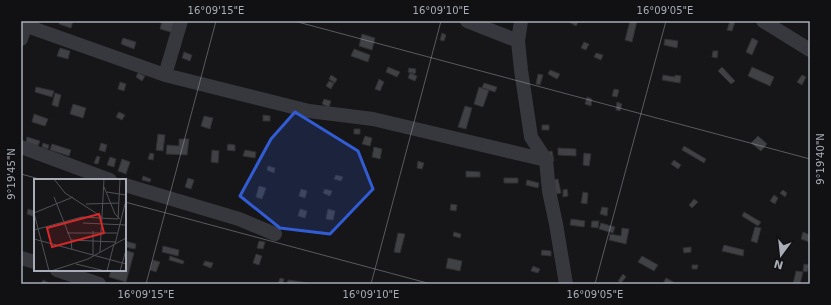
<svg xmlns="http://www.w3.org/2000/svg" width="831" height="305" font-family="'DejaVu Sans',sans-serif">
  <rect width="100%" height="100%" fill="#161618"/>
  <!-- building -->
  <path fill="#404145" stroke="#303034" d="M60 21H73L71 28 59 24Z
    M162 21 176 22 174 33 160 29Z
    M567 21H579L576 26Z
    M630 21H637L632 42 625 40Z
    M730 21 735 22 732 31 727 30Z
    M442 33 446 35 444 41 440 40Z
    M362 34 375 38 372 50 359 46Z
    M123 38 136 42 134 49 121 44Z
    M752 38 758 41 752 55 746 52Z
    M665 39 678 41 677 48 664 45Z
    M584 42 589 44 586 50 581 48Z
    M60 48 70 51 68 59 57 56Z
    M354 49 370 55 368 62 351 56Z
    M713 51H718L717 58 712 57Z
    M184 52 192 55 190 61 182 58Z
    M596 53 603 55 601 60 594 57Z
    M388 67 400 72 397 77 386 72Z
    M722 67 735 81 731 84 718 71Z
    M752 67 774 77 770 86 748 76Z
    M409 68 416 69 415 74 408 72Z
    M550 70 560 74 557 79 548 74Z
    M138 73 145 76 142 81 136 77Z
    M410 73 417 76 415 81 408 78Z
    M538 74 543 75 540 85 536 84Z
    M331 75 337 79 335 83 329 79Z
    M663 75 675 77V75L681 76 680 83 662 80Z
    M802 75 806 77 802 85 797 82Z
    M379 79 384 82 380 91 375 89Z
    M329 81 334 83 331 89 326 86Z
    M120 82 126 84 124 91 118 89Z
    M484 83 497 87 495 92 482 88Z
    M36 87 54 91 52 97 35 92Z
    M479 87 489 90 483 107 474 104Z
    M614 89 619 90 617 97 612 96Z
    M55 93 61 95 58 107 52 105Z
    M587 97 592 99 591 106 585 104Z
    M324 99 331 101 329 107 322 104Z
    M617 102 622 104 620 111 616 110Z
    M73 104 86 108 83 118 70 114Z
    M465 106 472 108 466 129 458 127Z
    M119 112 125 115 122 120 116 117Z
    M34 114 48 119 45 126 32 122Z
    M263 115 270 116V121H263Z
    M204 116 213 118 210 129 201 126Z
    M542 125H549V130H542Z
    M354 129H360V134H354Z
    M158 134 165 135 163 151 156 150Z
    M365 136 372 138 370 146 362 144Z
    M758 136 767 144 761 151 751 143Z
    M27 137 40 141 38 146 26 142Z
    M179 139H189L187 155 166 154 167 145 179 146Z
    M43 143 49 145 48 149 42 147Z
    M101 143 107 145 105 152 99 150Z
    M52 144 71 150 69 156 50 150Z
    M228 144 235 145V151L227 150Z
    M684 146 706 159 704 163 682 150Z
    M374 147 382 149 380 159 372 157Z
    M558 148 576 149V156L558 155Z
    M212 150 219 151 218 163 211 162Z
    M245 150 256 152 255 158 243 156Z
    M552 151 554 161 548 162 547 152Z
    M150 153 154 154 153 160 148 159Z
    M584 153 591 154 589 166 583 165Z
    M97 156 100 157 98 164 94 163Z
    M110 157 116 159 114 167 107 165Z
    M122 159 130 162 126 174 118 171Z
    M674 160 681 165 678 169 671 164Z
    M418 161 424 163 422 169 417 168Z
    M268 166 275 168 274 173 267 170Z
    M466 171 480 172V177H466Z
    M336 175 343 177 341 181 334 179Z
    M143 176 151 179 150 182 142 180Z
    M188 178 194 180 191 189 185 187Z
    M504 178H518V183H504Z
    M558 179 561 193 556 194 552 180Z
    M527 180 539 183 538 188 526 185Z
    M259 186 266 188 262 199 256 197Z
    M301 189 307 191 305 198 299 196Z
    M325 189 332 191 330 196 323 193Z
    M567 189 568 196 563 197V190Z
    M783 190 787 193 785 197 780 193Z
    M583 192 588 193 587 204 581 203Z
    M774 195 778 198 775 204 770 201Z
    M694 199 698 202 692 208 689 205Z
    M451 204 457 205 456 211 450 210Z
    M602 207 608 208 607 216 600 214Z
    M28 209 35 211V217L27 214Z
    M300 209 307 211 305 218 298 216Z
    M328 209 335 211 333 220 326 219Z
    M744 212 761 222 758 226 742 216Z
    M571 219 585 221 584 227 570 225Z
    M592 221H599L598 228 591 227Z
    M601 223 615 227 613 233 599 229Z
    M755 227 761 228 757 243 751 241Z
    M622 228 629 229 626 244 609 240 610 234 621 236Z
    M454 232 461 234 460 238 453 236Z
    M803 232 810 235 809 242 801 239Z
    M398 233 405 234 400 253 394 252Z
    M125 241 136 244 135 249 125 247Z
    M259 241 265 242 263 249 257 248Z
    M724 245 744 250 743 256 722 251Z
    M163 246 179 250 178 256 162 252Z
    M691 247V252L684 253 683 248Z
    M125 250 134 253 126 282 109 277 111 270H125Z
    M542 250 551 251V256L541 255Z
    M256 254 262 256 259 265 253 263Z
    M170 256 184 261 183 264 169 260Z
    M642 256 658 265 654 271 638 262Z
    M448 258 462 261 460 271 446 268Z
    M153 260 160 262 156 272 150 270Z
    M205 261 213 263 211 268 203 265Z
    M804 264 809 265 807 272 803 271Z
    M692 265H698L697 269H692Z
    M533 266 540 269 538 273 531 271Z
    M796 271 803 272 800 284H793Z
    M623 274 626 277 621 283 618 281Z
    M280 278 284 279 283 284H278Z
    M666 278 677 284H663Z
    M43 280 49 283V284H41Z
    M288 280 309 283V284H287Z"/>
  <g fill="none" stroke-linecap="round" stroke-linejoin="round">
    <!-- minor -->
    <path stroke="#37383d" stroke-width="14" d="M467 21 518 41
      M521 21 518 41 521 70 531 137 546 160 549 191 556 224 566 284
      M763 21 810 50
      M21 24 165 75 309 111 373 119 546 160
      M21 39 27 21
      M165 75 181 21
      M21 147 110 180
      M125 185 239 219 275 234
      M21 258 35 262
      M57 270 99 284"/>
  </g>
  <!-- marked area -->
  <path fill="#325cd3" fill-opacity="0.2" stroke="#325cd3" stroke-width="3" stroke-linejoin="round" d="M295 112 358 151 373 189 330 234 280 228 240 196 271 139Z"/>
  <!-- ticks -->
  <path fill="none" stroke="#a8adb8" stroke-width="1" stroke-opacity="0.45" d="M294 21 810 159M21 174 43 180M125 202 431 284M146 284 216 21M371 284 441 21M595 284 666 21"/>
  <!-- overview -->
  <g transform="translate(34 179)">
    <rect width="92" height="92" fill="#161618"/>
    <path fill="none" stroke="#505258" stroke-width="1" d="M20 0 31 14 68 38M70 8 81 35 86 40M73 13 92 16M20 18 37 61 38 71M52 25 85 24M0 34 15 92M0 34 39 18M49 44 92 46M0 51 48 38 84 40 86 0M33 54H83M0 60 92 85M37 61 81 63M81 65 92 21M66 73 70 0M59 76V52M42 85 71 92M17 92 54 80 92 59M73 92 80 65M86 92 92 71"/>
    <path fill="#d62828" fill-opacity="0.15" stroke="#d62828" stroke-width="2" d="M65 35 70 54 18 68 13 49Z"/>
    <rect width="92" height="92" fill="none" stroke="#a8adb8" stroke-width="2"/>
  </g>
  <!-- border -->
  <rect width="831" height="305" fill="none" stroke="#111113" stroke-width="44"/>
  <!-- north arrow -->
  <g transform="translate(781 255) rotate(195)" stroke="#111113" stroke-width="3" paint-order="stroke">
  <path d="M0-3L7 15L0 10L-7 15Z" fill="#a8adb8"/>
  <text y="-6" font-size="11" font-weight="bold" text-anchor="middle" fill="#a8adb8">N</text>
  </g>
  <rect x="22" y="22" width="787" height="261" fill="none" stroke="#a8adb8" stroke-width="1.5"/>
  <g font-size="10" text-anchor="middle" fill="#a8adb8">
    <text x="216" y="14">16°09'15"E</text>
    <text x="441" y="14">16°09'10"E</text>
    <text x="665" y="14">16°09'05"E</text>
    <text transform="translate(820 159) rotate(-90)" y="4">9°19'40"N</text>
    <text transform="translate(11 174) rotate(-90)" y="4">9°19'45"N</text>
    <text x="146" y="298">16°09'15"E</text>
    <text x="371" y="298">16°09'10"E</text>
    <text x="595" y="298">16°09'05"E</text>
  </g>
</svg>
